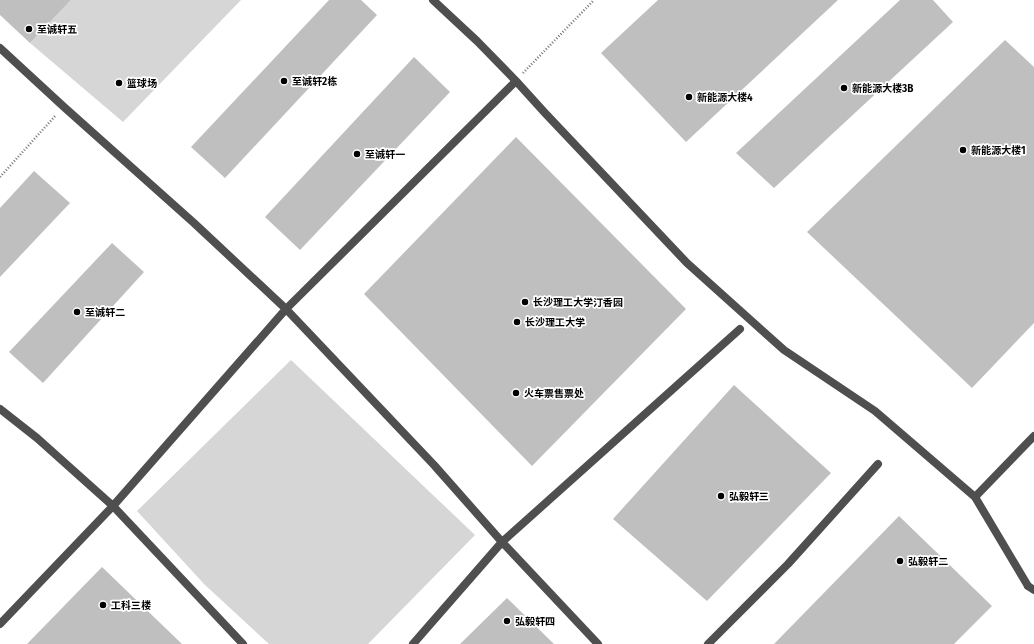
<svg xmlns="http://www.w3.org/2000/svg" width="1034" height="644" font-family="'Fira Sans','Noto Sans SC',sans-serif">
  <rect width="100%" height="100%" fill="#fff"/>
  <!-- green -->
  <path fill="#d6d6d6" d="M71 0H241L123 122 30 43Z
    M291 360 475 535 368 644H269L204 584 137 511Z"/>
  <!-- building -->
  <path fill="#bfbfbf" d="M0 0H71L30 43 0 15Z
    M329 0H361L377 15 225 178 191 147Z
    M658 0H838L686 142 601 53Z
    M900 0H933L953 22 774 188 736 153Z
    M1005 40 1034 67V323L972 388 807 232Z
    M414 57 450 92 300 250 265 217Z
    M516 137 686 309 532 466 364 294Z
    M34 171 70 203 0 277V208Z
    M112 243 144 272 43 383 9 352Z
    M734 385 831 473 707 601 613 519Z
    M899 516 992 606 954 644H774Z
    M102 567 182 644H27Z
    M507 598 554 644H460Z"/>
  <g fill="none" stroke-linecap="round" stroke-linejoin="round">
    <!-- path -->
    <path stroke="#717171" stroke-width="2.5" stroke-dasharray="1 2" stroke-linecap="butt" d="M523 73 594 0
      M0 177 56 115"/>
    <!-- lane -->
    <path stroke="#4f4f4f" stroke-width="8" d="M1028 586 1034 590"/>
    <!-- street -->
    <path stroke="#4f4f4f" stroke-width="8" d="M433 0 477 41 516 81 545 113 687 263 784 350 875 411 975 497 1028 586
      M0 48 64 107 194 223 286 309 434 465 502 542 598 644
      M0 409 37 438 113 506 243 644
      M975 497 1034 436
      M0 624 113 506 286 309 516 81
      M413 644 502 542 740 329
      M708 644 788 564 878 464"/>
  </g>
  <!-- markers -->
  <g fill="#000" stroke="#fff" stroke-width="1.5">
    <circle cx="29" cy="29" r="4"/>
    <circle cx="284" cy="81" r="4"/>
    <circle cx="119" cy="83" r="4"/>
    <circle cx="844" cy="88" r="4"/>
    <circle cx="689" cy="97" r="4"/>
    <circle cx="963" cy="150" r="4"/>
    <circle cx="357" cy="154" r="4"/>
    <circle cx="525" cy="302" r="4"/>
    <circle cx="77" cy="312" r="4"/>
    <circle cx="517" cy="322" r="4"/>
    <circle cx="516" cy="393" r="4"/>
    <circle cx="721" cy="496" r="4"/>
    <circle cx="900" cy="561" r="4"/>
    <circle cx="103" cy="605" r="4"/>
    <circle cx="507" cy="621" r="4"/>
  </g>
  <g text-anchor="middle" stroke-width="3.5" stroke-linejoin="round" paint-order="stroke">
    <!-- poi labels -->
    <g font-size="10" font-weight="bold" fill="#000" stroke="#fff" text-anchor="start">
      <text x="37" y="33">至诚轩五</text>
      <text x="292" y="85">至诚轩2栋</text>
      <text x="127" y="87">篮球场</text>
      <text x="852" y="92">新能源大楼3B</text>
      <text x="697" y="101">新能源大楼4</text>
      <text x="971" y="154">新能源大楼1</text>
      <text x="365" y="158">至诚轩一</text>
      <text x="533" y="306">长沙理工大学汀香园</text>
      <text x="85" y="316">至诚轩二</text>
      <text x="525" y="326">长沙理工大学</text>
      <text x="524" y="397">火车票售票处</text>
      <text x="729" y="500">弘毅轩三</text>
      <text x="908" y="565">弘毅轩二</text>
      <text x="111" y="609">工科三楼</text>
      <text x="515" y="625">弘毅轩四</text>
    </g>
  </g>
</svg>
